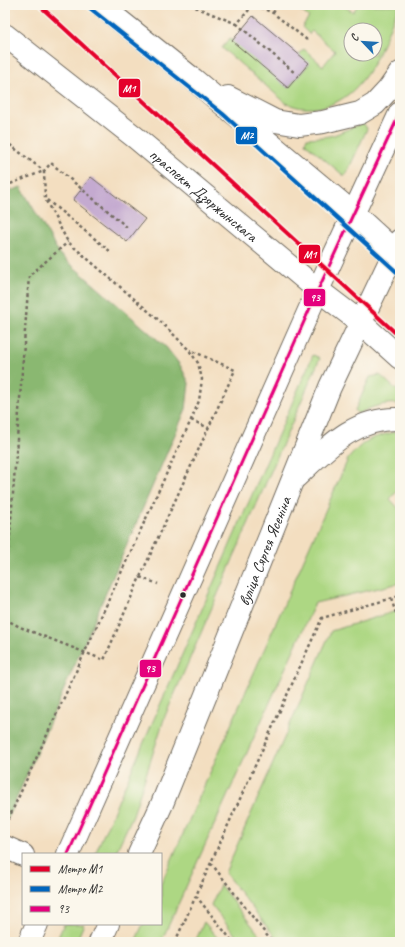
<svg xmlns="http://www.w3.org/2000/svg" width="405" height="947" font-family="Caveat,sans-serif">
  <rect width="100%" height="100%" fill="#fbf7ec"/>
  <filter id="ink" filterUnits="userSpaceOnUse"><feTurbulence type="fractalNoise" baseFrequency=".025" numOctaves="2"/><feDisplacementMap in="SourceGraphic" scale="8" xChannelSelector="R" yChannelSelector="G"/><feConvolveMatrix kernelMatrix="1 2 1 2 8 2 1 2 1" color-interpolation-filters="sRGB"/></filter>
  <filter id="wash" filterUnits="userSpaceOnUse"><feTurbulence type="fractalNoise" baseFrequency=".012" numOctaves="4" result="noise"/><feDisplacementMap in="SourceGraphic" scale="16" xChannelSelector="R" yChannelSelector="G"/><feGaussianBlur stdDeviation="0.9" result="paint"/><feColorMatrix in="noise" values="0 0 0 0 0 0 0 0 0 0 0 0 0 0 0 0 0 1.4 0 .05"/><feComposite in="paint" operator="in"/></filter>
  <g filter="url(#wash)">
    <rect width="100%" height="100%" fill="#f3dec0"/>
    <!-- green -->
    <path fill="#add783" stroke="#6c8157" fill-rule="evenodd" d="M293 5H342L353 12 358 5H399C383 42 368 97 322 107 309 109 299 109 286 103L222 48 230 38 288 88 309 64 299 55 304 49 323 66 335 51 312 31 309 34 302 27 309 17ZM351 30H375V54H351Z
      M363 123 366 127 367 129 346 175H343L305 143 307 138 324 137 334 135Z
      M313 355 320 358 165 716 133 815 115 854H95Z
      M380 375 400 393V404C386 402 370 407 358 414L355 410 370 377Z
      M395 432 400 433V488L390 499 400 510V583L315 603 161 942H135L143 924H161V884L348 459C365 439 370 438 395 432Z
      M400 610V942H279L225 873 331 631Z
      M220 885 265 942H241L211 905Z
      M204 922 221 942H195Z
      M64 924H84L76 942H56Z"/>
    <!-- forest -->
    <path fill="#8ab871" stroke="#5a724e" d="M21 187 60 255 166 347 180 365 189 383 186 409 8 818 5 819V193Z"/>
    <g id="blocks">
      <!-- building -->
      <path fill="#c4aad0" d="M253 16 309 63 288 88 232 41Z
        M91 177 145 219 127 242 73 200Z"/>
    </g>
  </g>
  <g filter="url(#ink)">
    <use href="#blocks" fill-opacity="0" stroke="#716a5f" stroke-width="1"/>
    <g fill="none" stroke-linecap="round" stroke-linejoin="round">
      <defs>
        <path id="minor" d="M5 847 23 855"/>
        <g id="major">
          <path d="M100 5 193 79 353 213 400 256"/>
          <path id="s1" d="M5 35 136 138 318 290 360 322 400 358"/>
          <path d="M228 97 275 121 299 125 323 122 360 113 375 104 388 90 400 73"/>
          <path d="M296 477C327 448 354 417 400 419"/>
          <path d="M68 854 318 290 400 113"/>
          <path id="s2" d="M139 854 162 804 330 387 400 240"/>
          <path d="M29 942 37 924"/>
          <path d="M100 942 108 924"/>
        </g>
      </defs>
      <!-- minor casing -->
      <use href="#minor" stroke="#716a5f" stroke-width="24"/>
      <!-- major casing -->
      <use href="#major" stroke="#716a5f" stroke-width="24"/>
      <!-- path -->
      <path stroke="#716a5f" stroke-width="2.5" stroke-dasharray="3 3" stroke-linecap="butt" d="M190 5 237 24
        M253 5 237 24 295 73
        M255 5 273 13 307 40
        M273 13 278 5
        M5 141 44 171 51 163 128 228
        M5 186 44 171 45 199 68 242 161 322 189 350 198 363 202 379 199 401 191 420 8 820
        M47 200 111 252
        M191 420 209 428
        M5 566 9 548 29 276 68 242
        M140 577 158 584
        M391 599 400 624
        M5 619 20 627 104 660 140 577 235 370 190 350
        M211 863 272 942
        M196 896 233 942
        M175 942 322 618 400 596"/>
      <!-- minor -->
      <use href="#minor" stroke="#fff" stroke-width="22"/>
      <!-- major -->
      <use href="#major" stroke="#fff" stroke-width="22"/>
      <defs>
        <path id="bus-1" d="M68 854 318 290 400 113"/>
      </defs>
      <!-- bus-1 casing -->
      <use href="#bus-1" stroke="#fbf7ec" stroke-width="6"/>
      <!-- bus-1 -->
      <use href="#bus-1" stroke="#e5007d" stroke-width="3"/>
      <defs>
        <path id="metro-1" d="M39 5 400 337"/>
        <path id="metro-2" d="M86 5 223 114 400 275"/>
      </defs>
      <!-- metro-1 casing -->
      <use href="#metro-1" stroke="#fbf7ec" stroke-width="7"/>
      <!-- metro-2 casing -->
      <use href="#metro-2" stroke="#fbf7ec" stroke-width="7"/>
      <!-- metro-1 -->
      <use href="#metro-1" stroke="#e4002b" stroke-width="4"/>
      <!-- metro-2 -->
      <use href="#metro-2" stroke="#0065bd" stroke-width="4"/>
    </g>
  </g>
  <!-- markers -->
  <circle fill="#2b2b2b" stroke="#fbf7ec" stroke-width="1.5" cx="183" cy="595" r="3.5"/>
  <g text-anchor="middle" stroke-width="3.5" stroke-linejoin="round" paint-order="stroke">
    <!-- street labels -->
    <g font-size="16" fill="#2b2b2b" stroke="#fbf7ec">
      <text dy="6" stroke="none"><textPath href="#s1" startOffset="255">праспект Дзяржынскага</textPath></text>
      <text dy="6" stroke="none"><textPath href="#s2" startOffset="328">вуліца Сяргея Ясеніна</textPath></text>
    </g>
  </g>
  <g stroke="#fbf7ec" stroke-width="1.5">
    <rect x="118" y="78" width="23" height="20" rx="4" fill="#e4002b"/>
    <rect x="235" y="126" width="23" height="19" rx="4" fill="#0065bd"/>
    <rect x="298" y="244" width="23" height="20" rx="4" fill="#e4002b"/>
    <rect x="303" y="288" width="23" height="19" rx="4" fill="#e5007d"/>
    <rect x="139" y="659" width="23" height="19" rx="4" fill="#e5007d"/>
  </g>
  <g font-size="11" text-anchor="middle" font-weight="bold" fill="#fff">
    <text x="129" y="92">M1</text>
    <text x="247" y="139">M2</text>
    <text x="310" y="258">M1</text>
    <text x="315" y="301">93</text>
    <text x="150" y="672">93</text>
  </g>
  <!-- margin -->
  <rect width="405" height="947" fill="none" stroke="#fbf7ec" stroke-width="20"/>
  <!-- legend -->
  <rect x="22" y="853" width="140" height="72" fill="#fbf7ec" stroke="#a8a59f"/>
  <rect x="30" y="866" width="20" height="6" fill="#e4002b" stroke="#a8a59f"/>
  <text x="58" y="873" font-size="12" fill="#2b2b2b">Метро M1</text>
  <rect x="30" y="886" width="20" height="6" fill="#0065bd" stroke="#a8a59f"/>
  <text x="58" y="893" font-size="12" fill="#2b2b2b">Метро M2</text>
  <rect x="30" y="906" width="20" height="6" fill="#e5007d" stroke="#a8a59f"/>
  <text x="58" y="913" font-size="12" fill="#2b2b2b">93</text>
  <!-- north arrow -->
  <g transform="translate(363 42) rotate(295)"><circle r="19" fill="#fbf7ec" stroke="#a8a59f"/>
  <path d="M0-3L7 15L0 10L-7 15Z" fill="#1f6fb2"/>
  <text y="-6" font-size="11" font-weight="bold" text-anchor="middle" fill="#2b2b2b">С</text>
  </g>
</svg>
